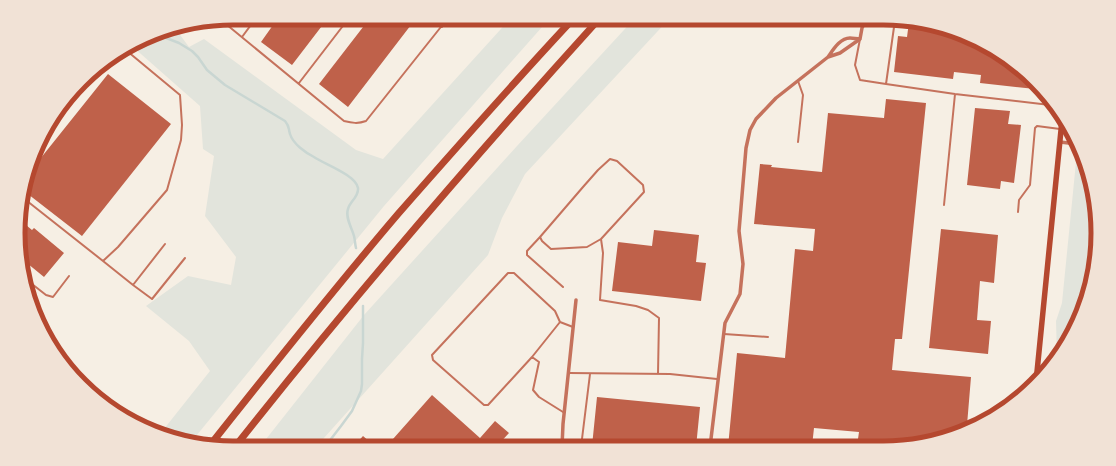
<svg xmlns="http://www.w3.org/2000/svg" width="1116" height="466" font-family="'Alegreya Sans',sans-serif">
  <rect width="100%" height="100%" fill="#f6efe4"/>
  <!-- green -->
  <path fill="#e2e4dc" d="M511 18H550L384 206 192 441 164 437 160 434 210 371 189 341 146 306 188 276 231 285 236 257 205 216 214 156 203 149 200 106 133 47 164 29 175 28 189 47 204 39 356 150 383 159Z
    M635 18H670L525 174 502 218 488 255 315 448H259L364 315 517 146Z
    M1076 162H1082L1098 219 1087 302 1062 352 1057 357 1056 321 1062 303Z"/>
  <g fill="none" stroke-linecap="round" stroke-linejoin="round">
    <!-- stream -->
    <path stroke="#c9d6d2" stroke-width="2.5" d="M156 34 179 43 192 51 198 57 207 70 225 85 285 121C290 127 288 128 290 134 293 144 306 153 314 157 324 164 356 175 358 188 359 197 350 201 348 209 345 218 352 228 354 236 355 240 355 244 356 248
      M324 448 341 426 352 411 361 391 362 384V359L363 343V306"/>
  </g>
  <!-- building -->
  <path fill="#bf614a" d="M278 18H328L292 65 261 42Z
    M370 18H410L414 21 348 107 319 84Z
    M909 22 952 29 1025 71 1035 85V89L980 83 981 75 954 72 953 79 894 72 898 36 907 37Z
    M108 74 171 124 82 236 24 191 32 169Z
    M886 99 926 103 902 339H895L892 370 971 377 967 425 978 426 911 446H857L859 432 814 428 812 446 728 447 737 353 785 358 795 249 813 251 815 229 754 224 760 164 772 165 771 167 822 172 828 113 884 118Z
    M975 108 1010 111 1008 124 1021 125 1014 183 1001 181 1000 189 967 185Z
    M20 220 32 230 34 228 64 253 44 277 22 259Z
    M941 229 998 235 994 283 980 281 977 320 991 321 988 354 929 348Z
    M654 230 699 235 696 262 706 263 701 301 612 291 618 242 652 246Z
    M432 395 480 438 495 421 509 433 496 447 385 448Z
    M597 397 700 407 696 447H601L592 446Z
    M363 436 377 448H352Z"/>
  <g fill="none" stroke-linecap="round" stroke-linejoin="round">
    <!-- service -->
    <path stroke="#c5725c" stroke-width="2" d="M430 18 442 27
      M221 20 344 121C352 123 358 124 366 121L448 18
      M895 20 886 84 955 94 1050 105
      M242 37 256 18
      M860 39 855 65 860 80 886 84
      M299 83 349 18
      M798 142 803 95 798 81
      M610 159 617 161 643 185 644 192 601 239 587 247 551 249 542 241 540 237 583 187 598 170Z
      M22 197 103 261 118 247 167 190 181 140 182 125 180 95 127 51
      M944 205 955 94
      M1018 212 1019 200 1030 185 1035 128 1037 126 1060 129
      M540 237 527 251V255L563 287
      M601 239 603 253 600 300 636 306 648 310 659 318 658 374
      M103 261 133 285 165 244
      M23 277 46 295 53 297 69 276
      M133 285 152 299 185 258
      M724 334 768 337
      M532 357 560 322
      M569 373 670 374 717 379
      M563 412 539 397 533 390 539 362 532 357 488 405H484L433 360 432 355 508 273H514L555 311 560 322 573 327
      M581 447 590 374"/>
    <!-- minor -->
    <path stroke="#c5725c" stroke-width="3.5" d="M860 39 862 28 867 18
      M1060 142 1077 144
      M562 447 563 424 576 300
      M710 447 725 323 740 294 743 264 739 231 746 148 750 130 756 119 776 98 828 57 840 53 860 39C857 39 853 38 850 38 840 38 833 50 828 57"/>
    <!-- secondary -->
    <path stroke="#b5482f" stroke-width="5.5" d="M1036 382 1062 120"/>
    <!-- motorway -->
    <path stroke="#b5482f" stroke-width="7" d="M211 444C272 367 334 289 398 214 456 148 514 82 574 18
      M234 448C351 300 474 157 600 18"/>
  </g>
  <!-- crop -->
  <path d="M0 0H1116V466H0ZM233 25H883A208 208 0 0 1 1091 233V233A208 208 0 0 1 883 441H233A208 208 0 0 1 25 233V233A208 208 0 0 1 233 25Z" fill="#f1e2d6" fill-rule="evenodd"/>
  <path fill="none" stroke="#b5482f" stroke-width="5" d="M233 25H883A208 208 0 0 1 1091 233V233A208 208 0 0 1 883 441H233A208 208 0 0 1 25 233V233A208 208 0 0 1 233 25Z"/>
</svg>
